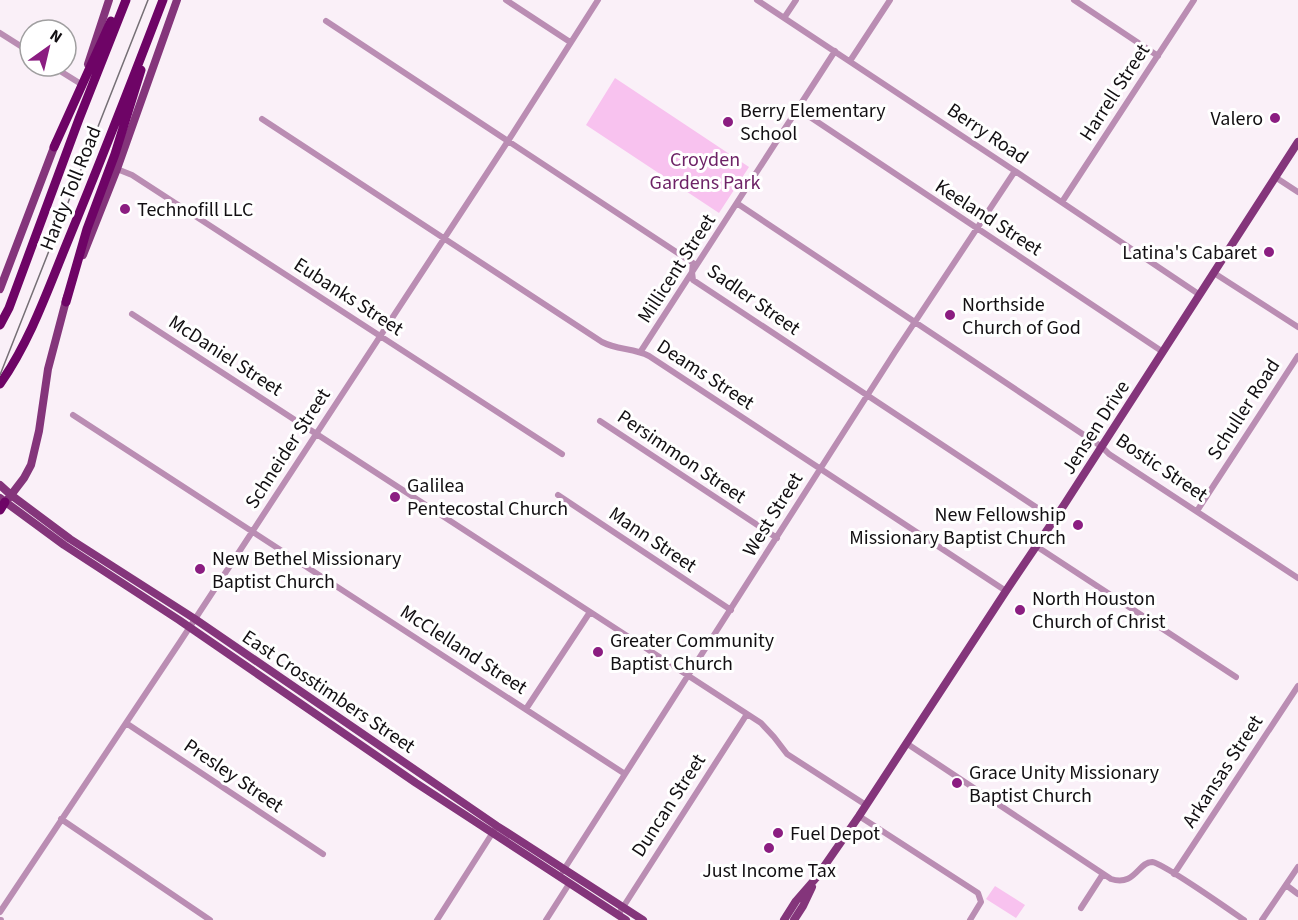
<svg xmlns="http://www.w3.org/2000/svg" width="1298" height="920" font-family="'Source Sans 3',sans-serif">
  <rect width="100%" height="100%" fill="#faf0f8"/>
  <!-- green -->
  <path fill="#f8c2ef" d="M615 78 749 167 719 213 586 125Z
    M995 886 1025 905 1016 918 986 899Z"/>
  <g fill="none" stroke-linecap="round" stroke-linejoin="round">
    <!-- minor -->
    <path stroke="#ba8db3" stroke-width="6" d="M506 0 570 42
      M757 0 1024 177 1200 295
      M1074 0 1158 56
      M784 18 796 0
      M326 21 693 263 692 272 693 280 1054 519
      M0 33 30 52
      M850 61 890 0
      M52 66 81 84
      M798 109 1163 352
      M262 119 602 342C617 350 634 348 649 356L1006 591
      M117 169 132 175 562 454
      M1275 177 1298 192
      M1062 202 1194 0
      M738 204 1102 447 1109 454 1298 578
      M1214 273 1298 327
      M132 314 761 723 774 737 787 754 866 805
      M641 351 835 51
      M73 415 625 774
      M600 421 777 538
      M558 495 731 610
      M1197 511 1298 356
      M1036 546 1236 677
      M526 709 590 612
      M126 723 323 854
      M906 743 1111 879C1135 887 1138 862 1152 862 1163 863 1231 911 1244 920
      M859 816 978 893 981 902 970 920
      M61 819 210 920
      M563 871 895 352 1015 171
      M1174 874 1298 686
      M1286 885 1298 894
      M1081 908 1103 874
      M0 912 180 642 508 141 598 0
      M618 915 747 714
      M0 920H1
      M437 920 495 829
      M546 920 569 884
      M1262 920 1298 867"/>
    <!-- major -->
    <path stroke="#84357b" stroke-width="8" d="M88 64 109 0
      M83 255 117 169 177 0
      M0 289 56 142
      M0 485 11 495 70 539 195 619 497 826 643 920
      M0 498 64 545 179 620 416 783 626 920
      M8 499 24 478 31 465 39 431 48 369 67 297
      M784 920 796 901 816 878 859 816 1006 591 1064 505 1298 142
      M794 920 803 906 812 887"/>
    <!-- highway -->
    <path stroke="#6e0466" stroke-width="9" d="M54 147 111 21
      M66 302 87 229 115 154 141 70
      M0 325 9 308 79 119 126 0
      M0 384C30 341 47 292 67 243 100 163 132 81 163 0
      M0 510 5 502"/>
    <!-- rail -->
    <path stroke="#756f75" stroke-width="1.5" d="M0 375 148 0"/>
  </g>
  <!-- markers -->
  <g fill="#8b1d81" stroke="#fff" stroke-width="2">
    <circle cx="1275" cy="118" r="6"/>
    <circle cx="728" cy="122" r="6"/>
    <circle cx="125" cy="209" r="6"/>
    <circle cx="1269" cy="252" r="6"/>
    <circle cx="950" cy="315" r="6"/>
    <circle cx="395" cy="497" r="6"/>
    <circle cx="1078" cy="525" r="6"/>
    <circle cx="200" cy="569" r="6"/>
    <circle cx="1020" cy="610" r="6"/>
    <circle cx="598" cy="652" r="6"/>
    <circle cx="957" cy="783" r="6"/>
    <circle cx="778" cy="833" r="6"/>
    <circle cx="769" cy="848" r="6"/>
  </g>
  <g text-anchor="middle" stroke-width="6" stroke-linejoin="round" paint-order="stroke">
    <!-- street labels -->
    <g font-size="20" fill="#120f12" stroke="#fff">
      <text transform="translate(1114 92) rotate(-57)" y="7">Harrell Street</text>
      <text transform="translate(988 133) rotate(34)" y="7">Berry Road</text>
      <text transform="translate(70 188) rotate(-68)" y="7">Hardy Toll Road</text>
      <text transform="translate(989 217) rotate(33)" y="7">Keeland Street</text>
      <text transform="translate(676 268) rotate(-57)" y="7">Millicent Street</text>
      <text transform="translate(349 296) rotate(33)" y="7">Eubanks Street</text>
      <text transform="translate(754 299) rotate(35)" y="7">Sadler Street</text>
      <text transform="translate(226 355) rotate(33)" y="7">McDaniel Street</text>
      <text transform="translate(706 374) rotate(33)" y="7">Deams Street</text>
      <text transform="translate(1243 409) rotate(-57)" y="7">Schuller Road</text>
      <text transform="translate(1095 427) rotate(-57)" y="7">Jensen Drive</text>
      <text transform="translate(287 448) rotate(-57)" y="7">Schneider Street</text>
      <text transform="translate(682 456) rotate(34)" y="7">Persimmon Street</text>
      <text transform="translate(1162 467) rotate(34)" y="7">Bostic Street</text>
      <text transform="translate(772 514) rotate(-58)" y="7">West Street</text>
      <text transform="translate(653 539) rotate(34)" y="7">Mann Street</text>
      <text transform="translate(464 649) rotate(33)" y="7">McClelland Street</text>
      <text transform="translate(329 691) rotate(34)" y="7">East Crosstimbers Street</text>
      <text transform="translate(1222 771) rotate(-57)" y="7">Arkansas Street</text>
      <text transform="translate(234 775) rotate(34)" y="7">Presley Street</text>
      <text transform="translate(668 805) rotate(-57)" y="7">Duncan Street</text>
    </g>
    <!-- poi labels -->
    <g font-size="20" fill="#120f12" stroke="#fff" text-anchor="start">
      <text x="740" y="117">Berry Elementary<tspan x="740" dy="23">School</tspan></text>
      <text x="1263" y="125" text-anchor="end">Valero</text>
      <text x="137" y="216">Technofill LLC</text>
      <text x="1257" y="259" text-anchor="end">Latina's Cabaret</text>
      <text x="962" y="311">Northside<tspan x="962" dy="23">Church of God</tspan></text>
      <text x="407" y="492">Galilea<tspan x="407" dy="23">Pentecostal Church</tspan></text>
      <text x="1066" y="521" text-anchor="end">New Fellowship<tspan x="1066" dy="23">Missionary Baptist Church</tspan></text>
      <text x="212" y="565">New Bethel Missionary<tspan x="212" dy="23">Baptist Church</tspan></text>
      <text x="1032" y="605">North Houston<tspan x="1032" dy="23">Church of Christ</tspan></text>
      <text x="610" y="647">Greater Community<tspan x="610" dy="23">Baptist Church</tspan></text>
      <text x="969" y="779">Grace Unity Missionary<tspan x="969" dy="23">Baptist Church</tspan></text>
      <text x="790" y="840">Fuel Depot</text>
      <text x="769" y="877" text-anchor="middle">Just Income Tax</text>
    </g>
    <!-- park labels -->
    <g font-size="20" fill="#6e2367" stroke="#fff">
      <text x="705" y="166">Croyden<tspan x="705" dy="23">Gardens Park</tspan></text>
    </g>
  </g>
  <!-- north arrow -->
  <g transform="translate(48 48) rotate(34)"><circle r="28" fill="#ffffff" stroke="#a09fa0" stroke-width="1.5"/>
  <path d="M0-4.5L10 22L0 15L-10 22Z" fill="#8b1d81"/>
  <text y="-9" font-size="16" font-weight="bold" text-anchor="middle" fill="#120f12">N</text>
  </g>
</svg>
